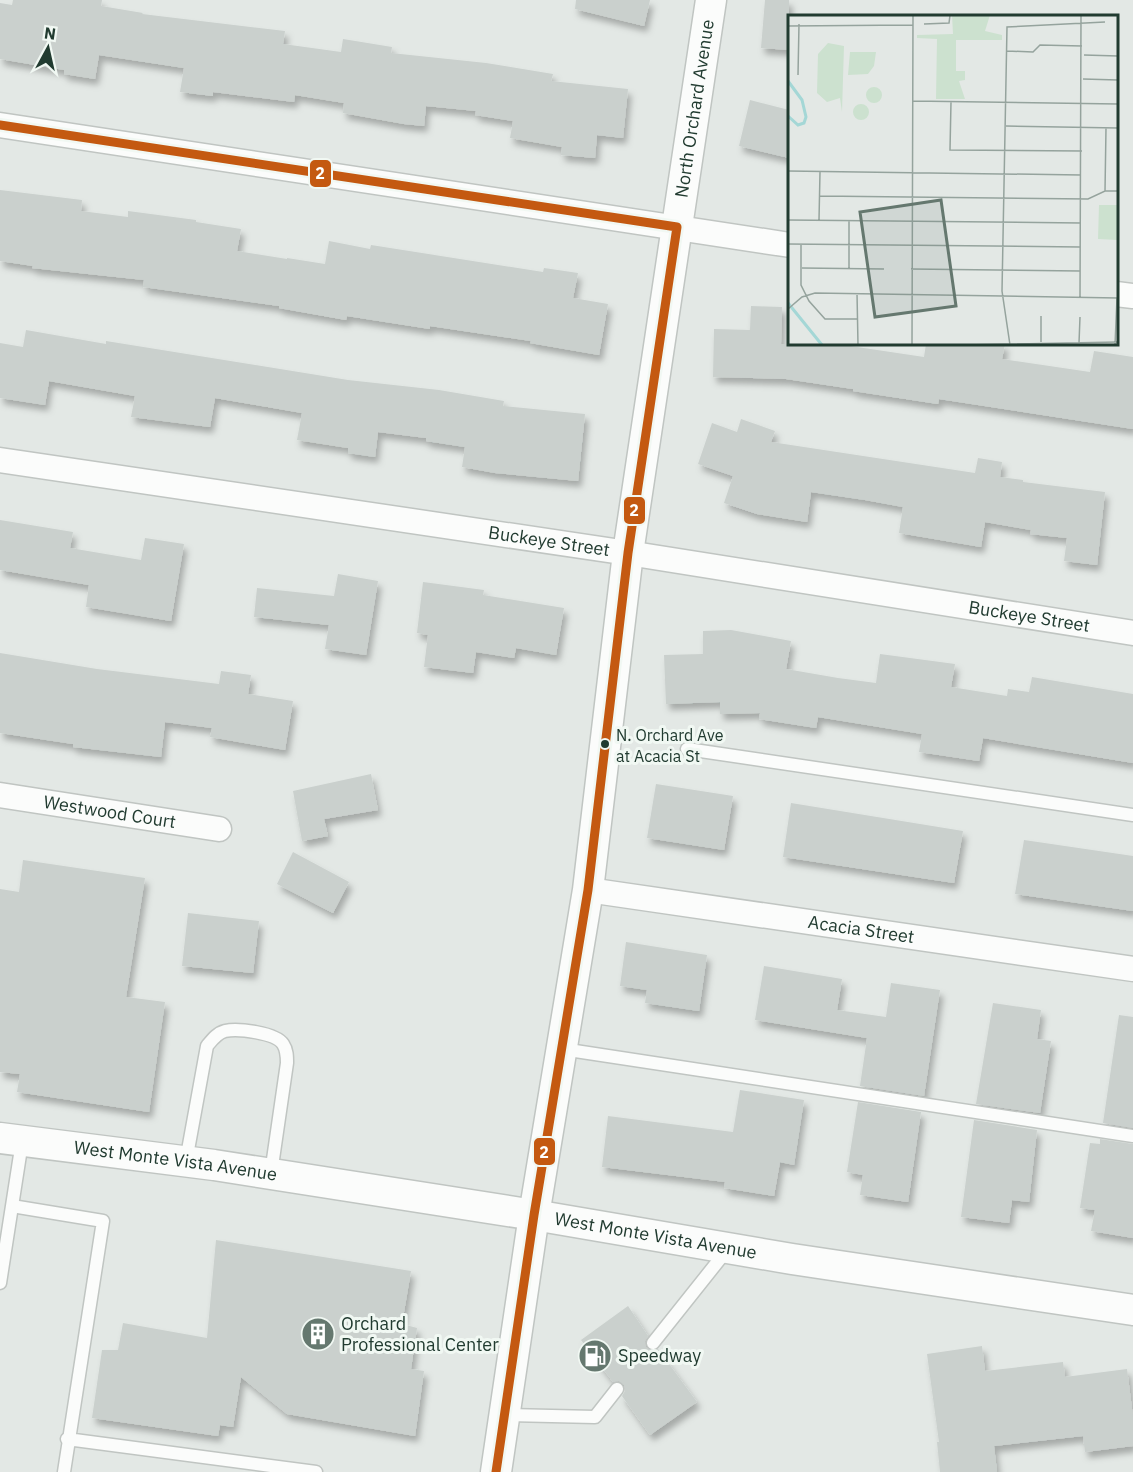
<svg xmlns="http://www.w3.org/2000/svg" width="1133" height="1472" font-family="'IBM Plex Sans',sans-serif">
  <defs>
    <filter id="shadow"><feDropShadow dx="3.5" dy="6" stdDeviation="3" flood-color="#0004"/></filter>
  </defs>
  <rect width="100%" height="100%" fill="#e3e8e5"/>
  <!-- building -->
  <path fill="#cad0cd" filter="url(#shadow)" d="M13 0H102L101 6 143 13 142 14 285 31 283 44 341 52 343 39 392 47 391 53 486 63 553 74 551 81 628 89 623 138 597 135 595 158 561 155 562 147 510 138 513 121 475 115 476 111 426 106 424 126 404 124 343 113 344 103 295 95 294 102 213 92V96L180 92 184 68 99 55 95 79 64 74V70L0 59V3L12 5Z
    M576 0H650L644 26 575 9Z
    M765 0H789V50L761 48Z
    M750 100 789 110V158L739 146Z
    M0 190 82 200 81 211 128 217V211L196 220V222L241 229 237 251 287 259V258L325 264 329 241 370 249 371 245 543 272 544 268 578 273 573 298 608 304 599 355 530 343 531 341 430 326V329L347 316 346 320 279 308V306L143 287 144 280 32 268 33 266 0 261Z
    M751 306 782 307 781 344H837L924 357 926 344H1005L1002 359 1090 372 1094 351 1133 357V429L939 399 938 404 853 391V389L786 379 713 377 714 329 750 330Z
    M26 330 106 344V341L348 380 439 390 504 401 503 406 585 414 578 481 495 473 462 467 465 447 426 441V438L378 432 375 457 348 453V448L297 440 302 413 215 398 210 427 131 417 135 396 49 381 45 405 0 398V343L23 347Z
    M741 419 775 431 771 442 975 473 978 458 1002 462 1000 477 1023 480V482L1105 492 1097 565 1064 561 1067 538 1030 534 1031 530 985 522 981 547 899 533 903 507 865 500 811 492 807 522 757 514 724 503 733 476 698 464 712 423 737 432Z
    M0 520 73 532 70 548 141 560 145 538 184 544 171 621 86 607 89 585 0 570Z
    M338 574 378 581 366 655 325 649 329 625 254 617 257 588 334 596Z
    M423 582 484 590 483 595 564 608 556 655 516 648 514 658 476 652 473 673 424 667 428 635 417 633Z
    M731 630 791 641 786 669 838 678 876 683 880 654 955 664 951 687 1007 696 1008 689 1029 692 1032 677 1133 694V763L983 738 979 761 919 752 922 734 818 717 816 728 759 719 760 713 720 714V702L666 704 664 655 703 654V631Z
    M0 653 97 669 219 684 221 671 251 675 248 694 293 701 285 750 210 737 212 728 165 722 161 757 73 747V744L0 733Z
    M371 774 378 810 324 819 328 836 302 841 293 791Z
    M656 784 733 796 724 850 647 838Z
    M791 803 963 831 954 883 783 857Z
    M1024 840 1133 856V911L1015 894Z
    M293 852 349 882 333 913 277 884Z
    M23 860 145 878 126 997 165 1002 149 1112 17 1092 20 1074 0 1072V889L19 892Z
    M188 913 259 921 253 973 182 966Z
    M626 942 707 955 699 1011 645 1003 647 990 620 986Z
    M764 966 842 979 837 1010 886 1017 891 983 940 990 924 1096 860 1086 867 1038 755 1020Z
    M993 1003 1041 1010 1037 1039 1051 1041 1040 1113 976 1104Z
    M1119 1015 1133 1017V1128L1103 1123Z
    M740 1090 804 1100 794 1165 780 1162 774 1196 724 1188 725 1182 602 1167 608 1116 733 1132Z
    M858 1102 921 1112 908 1202 860 1195 863 1175 847 1172Z
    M974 1120 1037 1130 1029 1202 1012 1200 1009 1223 961 1217Z
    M1100 1139 1133 1144V1238L1091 1231 1095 1210 1080 1208 1090 1143 1100 1144Z
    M216 1240 411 1271 402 1324 417 1328 411 1369 424 1371 415 1436 287 1414 241 1377 233 1427 220 1425 218 1436 92 1418 102 1350H118L123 1323 207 1338Z
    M628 1306 648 1336 645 1341 646 1347 651 1351 658 1349 697 1402 650 1435 622 1396 625 1391 624 1385 619 1381 613 1382 581 1340Z
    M982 1346 985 1371 1063 1362 1065 1377 1127 1369 1133 1417V1446L1085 1452 1083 1436 994 1446 997 1472H940L937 1442H939L927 1354Z"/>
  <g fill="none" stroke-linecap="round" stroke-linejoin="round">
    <defs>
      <path id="service" d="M687 749 1133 815
        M562 1049 1133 1136
        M186 1161 207 1046C212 1040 217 1033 225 1031 238 1028 276 1033 283 1044 287 1050 287 1056 287 1063L271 1173
        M12 1206 103 1221 64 1472
        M0 1283 22 1142
        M653 1343 727 1250
        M505 1415 595 1417 617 1389
        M67 1439 316 1472"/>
      <g id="minor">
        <path d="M0 125 790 245"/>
        <path d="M1116 294 1133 296"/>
        <path id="s1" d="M0 460 628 553 1133 633"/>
        <path id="s2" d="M0 795 219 829"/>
        <path id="s3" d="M588 890 1133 969"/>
      </g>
      <g id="tertiary">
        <path id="s4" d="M0 1138 214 1165 534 1215 792 1259 1133 1310"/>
        <path id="s5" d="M496 1472 534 1215 588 890 628 553 711 0"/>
      </g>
    </defs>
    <!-- service casing -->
    <use href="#service" stroke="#c0c5c2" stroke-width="15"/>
    <!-- minor casing -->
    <use href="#minor" stroke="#c0c5c2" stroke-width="27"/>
    <!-- tertiary casing -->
    <use href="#tertiary" stroke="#c0c5c2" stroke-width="33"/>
    <!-- service -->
    <use href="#service" stroke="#fbfcfb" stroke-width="12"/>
    <!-- minor -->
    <use href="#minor" stroke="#fbfcfb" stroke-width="24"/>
    <!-- tertiary -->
    <use href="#tertiary" stroke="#fbfcfb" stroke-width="30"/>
    <defs>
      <path id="bus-1" d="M0 125 677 227 628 553 588 890 534 1215 496 1472"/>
    </defs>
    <!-- bus-1 casing -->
    <use href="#bus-1" stroke="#f1f8f3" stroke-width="14"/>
    <!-- bus-1 -->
    <use href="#bus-1" stroke="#c45911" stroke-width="9"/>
  </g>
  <!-- icons -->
  <defs>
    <symbol id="building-disc" viewBox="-11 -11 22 22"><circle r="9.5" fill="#65786f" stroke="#f1f8f3"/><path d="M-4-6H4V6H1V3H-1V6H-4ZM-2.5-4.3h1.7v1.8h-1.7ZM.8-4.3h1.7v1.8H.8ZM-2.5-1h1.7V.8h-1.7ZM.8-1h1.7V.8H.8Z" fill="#fff"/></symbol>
    <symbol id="fuel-disc" viewBox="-11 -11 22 22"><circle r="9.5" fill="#65786f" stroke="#f1f8f3"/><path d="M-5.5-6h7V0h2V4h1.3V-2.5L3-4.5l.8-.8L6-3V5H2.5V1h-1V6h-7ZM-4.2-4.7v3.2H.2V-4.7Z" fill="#fff"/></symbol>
  </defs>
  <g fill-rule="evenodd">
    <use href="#building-disc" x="299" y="1315" width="38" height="38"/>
    <use href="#fuel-disc" x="576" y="1337" width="38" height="38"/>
  </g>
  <!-- markers -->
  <circle fill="#213b30" stroke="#f1f8f3" stroke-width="2" cx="605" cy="744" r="5"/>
  <g text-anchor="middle" stroke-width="6" stroke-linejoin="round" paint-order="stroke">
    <!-- bus labels -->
    <g font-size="16" fill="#213b30" stroke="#f1f8f3" text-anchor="start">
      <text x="616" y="741">N. Orchard Ave<tspan x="616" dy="21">at Acacia St</tspan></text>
    </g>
    <!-- street labels -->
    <g font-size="18" fill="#213b30" stroke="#f1f8f3">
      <text dy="6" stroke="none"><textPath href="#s5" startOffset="1378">North Orchard Avenue</textPath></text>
      <text dy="6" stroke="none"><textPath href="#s1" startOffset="555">Buckeye Street</textPath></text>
      <text dy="6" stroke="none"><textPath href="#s1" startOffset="1041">Buckeye Street</textPath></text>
      <text dy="6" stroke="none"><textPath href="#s2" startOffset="111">Westwood Court</textPath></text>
      <text dy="6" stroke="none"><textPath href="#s3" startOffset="276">Acacia Street</textPath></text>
      <text dy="6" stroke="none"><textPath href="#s4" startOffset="177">West Monte Vista Avenue</textPath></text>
      <text dy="6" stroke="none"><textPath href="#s4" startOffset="663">West Monte Vista Avenue</textPath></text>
    </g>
    <!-- poi labels -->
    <g font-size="18" fill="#213b30" stroke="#f1f8f3" text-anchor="start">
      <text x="341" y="1330">Orchard<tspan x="341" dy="21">Professional Center</tspan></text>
      <text x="618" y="1362">Speedway</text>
    </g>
  </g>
  <!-- overview -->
  <g transform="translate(788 15)">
    <rect width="330" height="330" fill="#e3e8e5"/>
    <path d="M164 0H202L197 16 214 20V25H168V56H177V65L171 66 177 84H148L149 24 129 23V20L165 19ZM40 28 56 31 54 97 52 83 39 87 29 78 30 39ZM62 37H88L86 51 80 59 60 60ZM78 80a8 8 0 1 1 16 0a8 8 0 1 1-16 0ZM65 97a8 8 0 1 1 16 0a8 8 0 1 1-16 0ZM311 190H330V225L310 224Z" fill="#cce1cf"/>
    <path fill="none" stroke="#a4d7d6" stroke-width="3" d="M0 66 14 85 18 102 16 108 10 110 0 101M0 288 34 330"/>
    <path fill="none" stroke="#95a39d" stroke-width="1.5" d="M136 9 161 8 162 0M0 11 125 10M219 36 245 37 252 30 294 31M296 40 330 41M10 60 11 9M295 64 330 65M125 86 330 89M163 87 162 135 294 136M218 111 330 113M0 156 293 160M317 176 318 113M32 181 300 184 317 176H330M0 205 293 208M31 205 32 157M0 229 292 232M13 229V270L21 286 37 304H69M14 253 96 254M61 253V205M123 254 292 256M69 278 70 330M292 283 293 0M0 294 14 282 27 278 330 283M253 327V301M291 328 292 302M124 330 125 0M174 330 330 327M222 330 214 276 219 12 317 7M327 330 329 283"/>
    <path fill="#65786f" fill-opacity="0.15" stroke="#65786f" stroke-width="3" d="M153 185 168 291 87 302 72 197Z"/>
    <rect width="330" height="330" fill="none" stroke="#213b30" stroke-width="3"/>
  </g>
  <g stroke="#f1f8f3" stroke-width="2">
    <rect x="309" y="159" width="23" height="29" rx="6" fill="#c45911"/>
    <rect x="623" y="496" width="23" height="29" rx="6" fill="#c45911"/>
    <rect x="533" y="1137" width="23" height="29" rx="6" fill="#c45911"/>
  </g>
  <g font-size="16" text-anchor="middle" font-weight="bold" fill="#fff">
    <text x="320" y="179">2</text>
    <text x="634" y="516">2</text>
    <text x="544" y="1158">2</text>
  </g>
  <!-- north arrow -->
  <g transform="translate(48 48) rotate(8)" stroke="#f1f8f3" stroke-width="4.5" paint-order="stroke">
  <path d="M0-4.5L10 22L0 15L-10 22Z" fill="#213b30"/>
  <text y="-9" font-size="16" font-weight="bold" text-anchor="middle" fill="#213b30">N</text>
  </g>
</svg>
